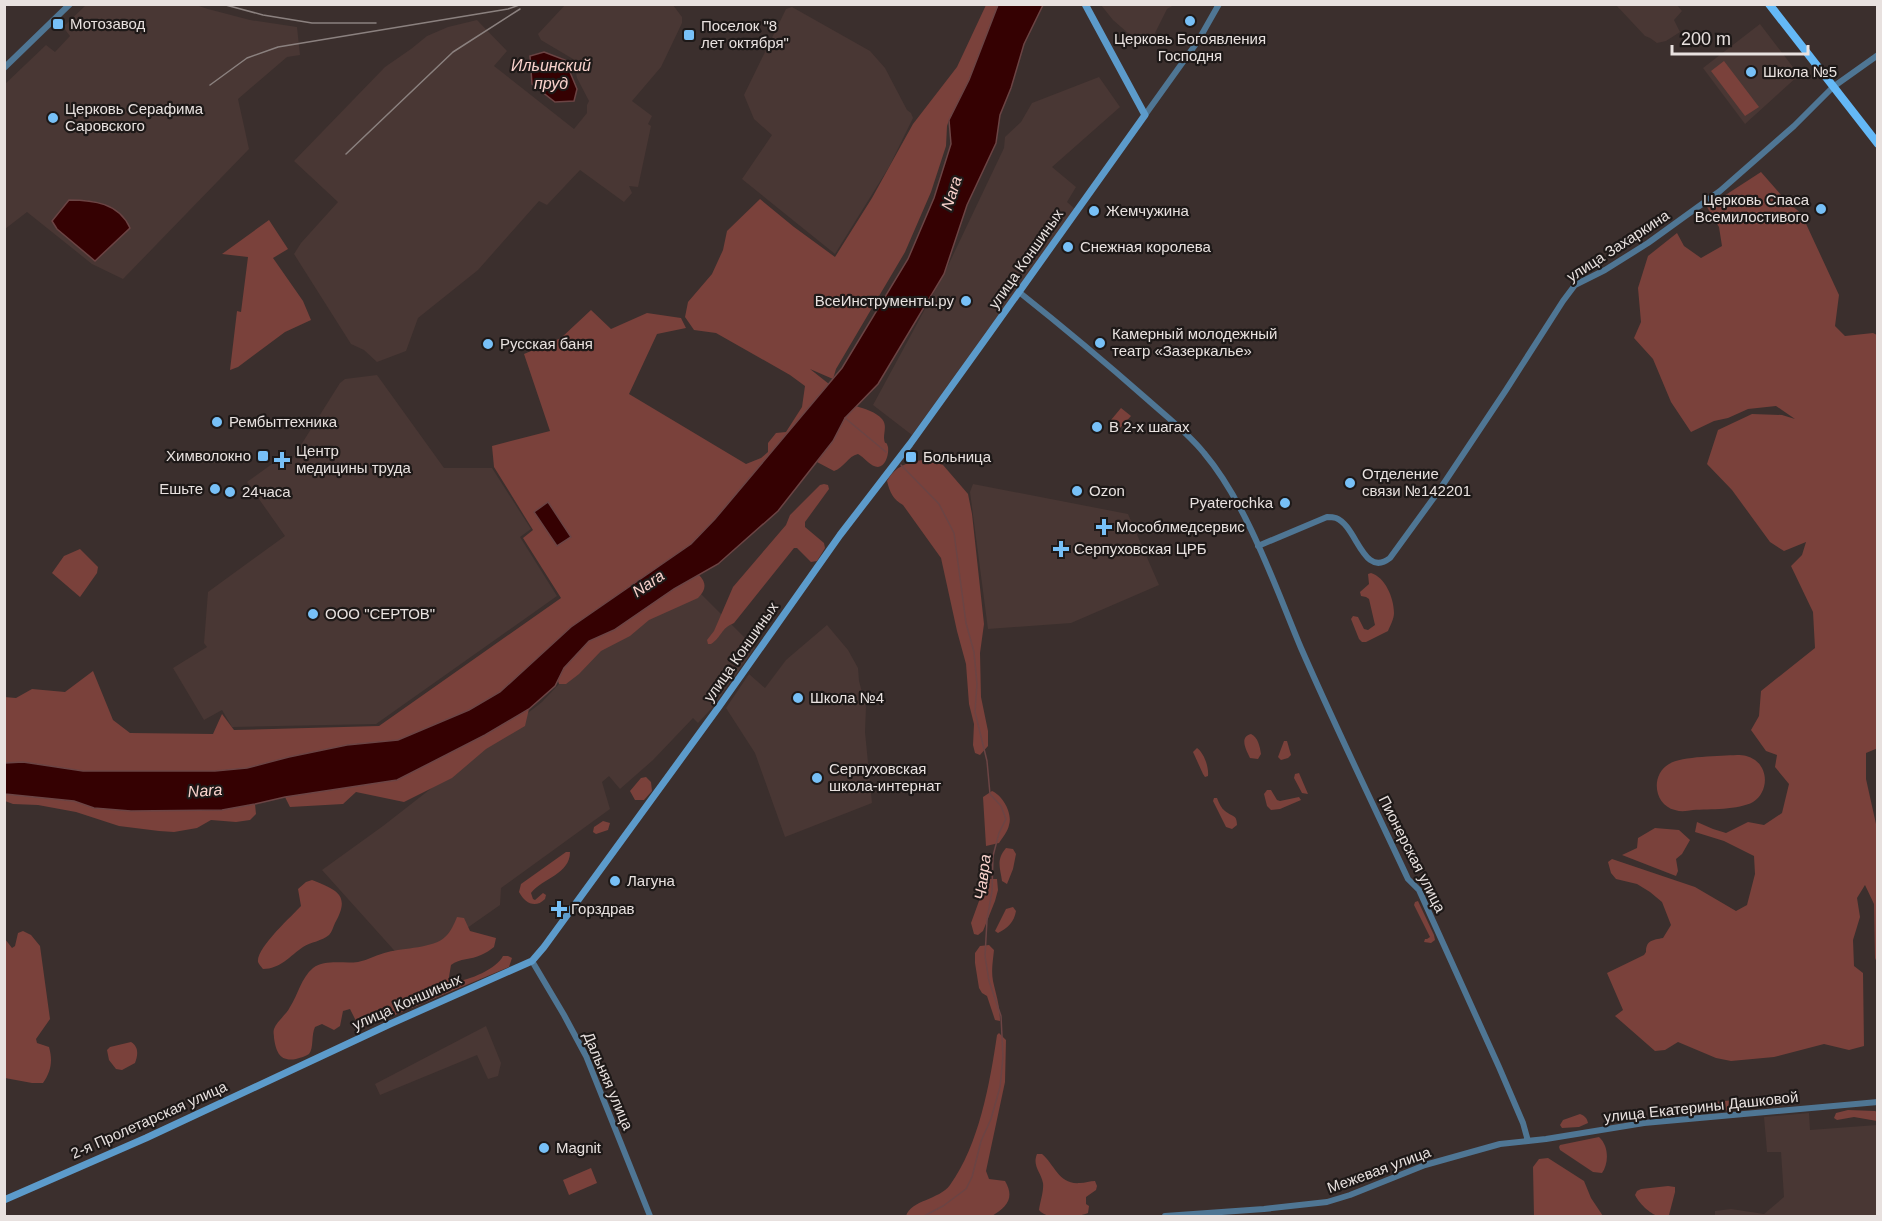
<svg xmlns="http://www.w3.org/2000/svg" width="1882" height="1221" font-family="Helvetica,sans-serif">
  <rect width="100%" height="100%" fill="#3b2f2d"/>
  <!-- built -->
  <path fill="#493734" d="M86 5H196L208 9 250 20 297 27 300 55 287 57 238 99 249 149 123 279 92 264 27 212 5 229 4 85 46 45 55 52 70 36 63 27Z
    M565 5H673L682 17V23L661 67 632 101 652 116 648 124 651 126 638 187 629 186 632 193 624 202 580 170 547 205 539 201 478 270 418 318 406 351 377 362 364 350 351 344 294 254 301 243 338 202 294 161 385 67 411 49 427 36 448 27 477 20 507 51 494 66 574 129 587 113V105L589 101 577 78 573 59 541 40 538 34Z
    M1101 5H1174L1167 9 1153 37 1144 47 1113 20Z
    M1616 5H1677L1682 11 1674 20 1680 32 1666 41 1657 43 1650 38 1645 36Z
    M792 7 870 51 885 68 907 110 911 113 913 118 889 167 835 254 742 179 772 135 754 119 744 95 786 9Z
    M1760 24 1799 75 1745 124 1703 68Z
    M1099 77 1120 107 1052 167 1076 187 1067 202 1075 209 912 435 873 405 944 274 1004 148 1005 137 1021 122 1032 103Z
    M377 375 444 468H492L531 529 520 537 557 596 376 724 232 727 222 710 204 720 173 668 207 647 204 643 208 592 285 536 247 482 283 456 289 464 340 383 345 379Z
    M973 484 1128 514 1159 585 1071 623 988 629 970 492Z
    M691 584 755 648 711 709 698 723 693 718 653 760 620 789 609 776 602 782 610 809 501 888 500 905 410 968 322 870 383 826 542 702 593 648Z
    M827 625 848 650 858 668 859 681 866 707 865 732 872 803 785 837 755 753 726 708 749 674 765 688 786 660Z
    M486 1026 501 1063 498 1076 488 1079 477 1055 380 1095 375 1084Z
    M1809 1113 1810 1130 1877 1125V1216H1715V1211L1731 1209 1764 1214 1784 1197 1781 1152H1767L1764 1117Z"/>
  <!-- green -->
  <path fill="#7a413b" d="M986 5H998L969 80 949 120 947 126 946 146 931 192 905 252 836 369 833 379 810 369 829 384 715 519 691 544 571 627 500 692 469 710 398 740 347 745 289 757 247 768 215 771H83L23 762 5 763 4 697 16 698 32 689 65 692 93 671 113 720 130 733 213 734 222 714 234 730 379 726 561 598 523 538 533 530 494 467 492 446 550 431 524 354 561 338 591 310 611 329 647 313 681 318 686 328 657 334 629 394 746 464 761 458 768 452V443L776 433 786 432 802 407 805 386 790 375 716 333 694 330 685 317 688 302 712 274 723 250 727 231 760 199 794 227 835 257 872 198 913 124 957 67Z
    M1724 61 1759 107 1745 116 1711 71Z
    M1761 172 1788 203 1801 213 1839 295 1835 326 1845 336 1873 333 1877 335 1878 748 1866 753V779L1878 833V965L1875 958 1874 904 1865 885 1857 898 1860 917 1853 940 1854 966 1863 973 1864 1046 1849 1050 1824 1044 1774 1057 1731 1061 1716 1058 1678 1042 1665 1050 1655 1051 1615 1016 1623 1010 1607 973 1644 955 1646 952C1646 940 1653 940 1663 938L1671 925 1662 902 1650 892 1637 884 1616 879 1611 873 1608 862 1612 859 1695 887 1736 911 1747 905 1755 874 1754 856 1724 841 1695 832 1697 822 1713 829 1726 833 1748 822 1764 825 1782 813 1789 784 1775 767 1777 755 1766 751 1751 730 1759 716 1761 691 1815 648 1813 612 1791 566 1802 555 1806 542 1784 551 1770 542 1732 490 1707 464 1718 430 1752 414 1782 415 1795 419 1776 406 1748 409 1728 418 1714 421 1691 432 1671 402 1653 359 1634 338 1641 322 1638 288 1648 256 1677 233 1684 246 1701 258 1722 246 1719 227 1707 207Z
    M269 220 288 249 273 258 303 301 311 320 285 332 238 367 230 370 237 311 241 312 248 257 222 254Z
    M856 406C865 409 876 412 882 419 887 425 884 431 884 438 885 447 886 439 888 447 889 454 886 466 878 467 871 467 864 457 858 454 848 456 844 468 834 471L817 462 833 441 845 418Z
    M1121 408 1131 416 1120 428 1111 420Z
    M931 459 943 465 968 494 972 514 984 624 980 653 981 697 988 731V746L980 755 975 753 973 745 974 724 969 704 966 664 957 631 941 558 903 505C893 499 890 493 887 481 897 463 913 461 931 459Z
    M824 484 828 485 829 489 805 522V527L824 543 825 548 817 561 811 562 797 548H794L734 623C720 629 722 637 711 644H708L707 640 714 631 733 587 786 525 790 515 820 485Z
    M80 549 98 567 97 573 80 597 52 573 64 556Z
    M1371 573C1385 577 1394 598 1394 613 1394 619 1390 626 1388 631L1366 642H1362L1359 639 1351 619 1353 616 1358 617 1364 629 1368 630 1375 625 1369 599 1366 597 1361 596 1360 592 1369 584 1368 574Z
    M699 575C707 583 706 590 698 598L649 620 630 636 601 651 579 674 566 684H559L558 681 564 668 589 641 614 630 674 589Z
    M529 709 525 726 486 749 452 778 404 802 356 792 343 804 290 807 285 797 397 780 485 735Z
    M1251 734C1258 737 1260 747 1261 754L1258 759 1250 758C1246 750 1239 737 1251 734Z
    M1284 741H1287L1291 755 1288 758 1281 760 1278 757Z
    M1197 748C1204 753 1209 767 1208 776L1205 777 1203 774 1193 752Z
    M1737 755C1744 755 1749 756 1755 760 1769 770 1768 793 1753 802 1739 810 1709 809 1693 810 1687 811 1681 812 1675 810 1654 805 1650 775 1669 764 1682 756 1721 756 1737 755Z
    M1299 773 1308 794 1302 793 1294 778 1295 774Z
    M646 777 651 782 652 791 644 800H635L630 791 641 778Z
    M1267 790H1271L1277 800 1280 801 1299 797 1301 800 1280 809 1271 810 1267 806 1264 794Z
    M992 791C1002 795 1013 813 1009 825 1008 831 1003 837 999 843L986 846 983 797Z
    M4 794 74 801 94 808 131 811 222 810 255 804 256 814 250 820 236 822 211 820 197 828 174 832 159 831 119 826 76 812 38 805 13 804 5 801Z
    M1214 798H1217C1219 803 1221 808 1225 811 1232 817 1237 814 1237 825L1232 829 1226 827 1213 801Z
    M603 821 610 823 608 830 596 834 593 832 594 827Z
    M1655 828 1679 830 1690 840 1682 854 1676 859 1678 871 1676 876 1622 855 1637 848 1638 838Z
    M1006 848 1013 849 1016 854 1013 869 1007 884 1002 881C1000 867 996 860 1006 848Z
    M566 852H570C570 874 543 878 531 893L533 899 535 900 543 893 546 895 545 899C535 909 525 903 519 892L521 884Z
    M987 879H997L998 890 995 901 983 931 978 935 974 934 971 923Z
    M312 880C337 890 351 895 335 923 333 927 332 932 329 935 322 941 311 942 303 947 290 956 280 969 263 969 261 967 259 964 258 962 256 948 292 916 301 906L298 889 306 882Z
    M1418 901 1434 935 1435 940 1431 943 1424 942 1425 939H1427L1430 937 1414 905 1415 902Z
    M1013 907 1016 911C1014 922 1008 928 998 933L995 931 1006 909Z
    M457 917 464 918 470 931 496 938 494 947C490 950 486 953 481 955 471 960 460 958 451 965L449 977 451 981C465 983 497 969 503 956H508L512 958 509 967 364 1028 358 1025 350 1009 343 1011 340 1026 334 1030 322 1024 315 1027C311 1035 314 1048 309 1054 306 1056 300 1058 296 1059 280 1062 276 1052 274 1038 274 1034 273 1033 274 1029 277 1021 286 1015 290 1007 298 995 301 978 313 968 325 959 344 964 358 962 368 960 378 954 388 952 403 948 434 948 445 937 451 932 454 924 457 917Z
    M23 931 31 935 40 946 50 1019 36 1039 37 1043 49 1047C53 1061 51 1072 43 1083H32L5 1078V939L12 948 15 946 18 933Z
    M989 945 994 950C993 961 991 970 993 981 996 995 1000 1005 1000 1021L995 1020 987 996 982 993 979 988 975 963V953L980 946Z
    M999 1033 1006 1040 1005 1082 986 1171 989 1179 1005 1181C1015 1198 1007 1207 992 1216H906C911 1200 939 1200 950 1185 979 1145 990 1083 997 1035Z
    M131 1042C139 1047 138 1055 135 1063L122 1070 116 1069 109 1060 107 1050 110 1047Z
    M1768 1096 1770 1103 1768 1106 1746 1109 1744 1105 1745 1100 1748 1097Z
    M1735 1100 1738 1103 1735 1110 1705 1111 1702 1110 1701 1106 1704 1103Z
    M1848 1110 1875 1111 1877 1112V1121L1854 1117 1837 1120 1834 1118 1836 1113Z
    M1580 1114C1585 1116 1587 1118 1588 1123L1579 1127 1562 1128 1560 1125 1563 1120Z
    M1599 1137C1609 1146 1609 1163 1602 1173L1593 1172 1560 1150 1559 1147 1560 1145Z
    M1037 1154H1042C1055 1165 1059 1185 1080 1183 1085 1183 1090 1181 1095 1181L1097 1186 1096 1190 1086 1197V1204L1089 1206 1088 1213C1075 1218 1048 1221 1039 1210 1040 1202 1044 1191 1043 1183 1041 1172 1032 1166 1037 1154Z
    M1548 1158 1584 1181 1591 1198 1603 1216H1534L1533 1167 1539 1159Z
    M591 1168 597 1183 569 1195 563 1180Z
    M1668 1186 1675 1187V1192L1669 1215C1666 1216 1662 1218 1658 1216 1650 1214 1638 1202 1635 1195L1637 1191 1641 1189Z"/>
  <!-- water -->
  <path fill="#350102" stroke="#6b4444" stroke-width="1.5" d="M998 5H1043L1024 44 1011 88 1000 115 996 143 967 205 944 274 878 384 845 418 833 441 778 511 718 564 674 589 614 630 589 641 564 668 555 686 529 709 485 735 397 780 285 797 255 804 222 810 131 811 94 808 74 801 5 794V763L23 762 83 771H215L247 768 289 757 347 745 398 740 469 710 500 692 571 627 691 544 715 519 842 368 908 259 934 198 951 144 949 120 969 80Z
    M544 52 565 60 577 89 574 101 555 102 532 84 530 56Z
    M69 200C93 200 119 203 130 228L95 261 57 229 52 221Z
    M548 502 571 537 557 546 534 512Z"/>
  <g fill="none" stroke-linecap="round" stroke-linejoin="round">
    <!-- stream -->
    <path stroke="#6b4444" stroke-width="1.5" d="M845 418 886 452
      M901 465 939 504 954 533 966 623 974 652 977 684 975 712 987 761 990 794 1001 806 1006 819 999 833 993 856 992 891 987 920 985 956 989 981 1001 1016 1003 1057 1000 1087 991 1119 981 1141 972 1177 966 1189 943 1206 924 1216"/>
    <!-- tertiary -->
    <path stroke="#4f7694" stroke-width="6" d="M4 68 70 4
      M1145 115 1198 41 1219 4
      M1019 292C1063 327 1106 363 1148 400 1167 417 1188 433 1204 453 1247 504 1275 586 1301 648 1335 726 1372 802 1408 879L1419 890 1499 1067 1523 1123 1528 1141
      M1258 546 1327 517C1330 517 1333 517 1336 518 1357 526 1363 579 1390 558L1438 492 1506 390 1563 301 1575 285 1605 270 1648 243 1720 191 1794 126 1833 87 1878 55
      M532 961 564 1015 586 1056 650 1216
      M1165 1216 1264 1209 1327 1202 1350 1195 1425 1165 1500 1144 1546 1139 1644 1123 1878 1102"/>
    <!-- secondary -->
    <path stroke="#5c9bcb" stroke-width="7" d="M4 1200 146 1138 390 1024 532 961 544 947 718 708 840 535 910 444 989 334 1145 115 1085 4"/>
    <!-- primary -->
    <path stroke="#64b8f6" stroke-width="8" d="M1769 4 1878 144"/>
    <!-- rail -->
    <path stroke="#8b817f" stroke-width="1.5" d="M222 4 263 15 312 23H376
      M210 85 247 58 278 47 508 9 522 4
      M346 154 453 52 520 9"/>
  </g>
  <!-- markers -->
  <g fill="#77c0f7" stroke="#1e1918" stroke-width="2">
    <circle cx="1190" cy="21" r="6"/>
    <rect x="52" y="18" width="12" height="12" rx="3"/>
    <rect x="683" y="29" width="12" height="12" rx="3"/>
    <circle cx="1751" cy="72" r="6"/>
    <circle cx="53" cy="118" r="6"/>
    <circle cx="1821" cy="209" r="6"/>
    <circle cx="1094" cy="211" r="6"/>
    <circle cx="1068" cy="247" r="6"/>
    <circle cx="966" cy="301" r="6"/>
    <circle cx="1100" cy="343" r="6"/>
    <circle cx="488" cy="344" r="6"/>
    <circle cx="217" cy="422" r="6"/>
    <circle cx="1097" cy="427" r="6"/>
    <rect x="257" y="450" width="12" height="12" rx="3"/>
    <rect x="905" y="451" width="12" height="12" rx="3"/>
    <path d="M279 451h6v6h6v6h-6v6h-6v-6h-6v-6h6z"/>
    <circle cx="1350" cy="483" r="6"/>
    <circle cx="215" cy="489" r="6"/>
    <circle cx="1077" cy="491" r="6"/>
    <circle cx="230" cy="492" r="6"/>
    <circle cx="1285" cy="503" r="6"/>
    <path d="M1101 518h6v6h6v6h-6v6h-6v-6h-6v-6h6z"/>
    <path d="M1058 540h6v6h6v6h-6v6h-6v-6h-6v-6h6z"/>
    <circle cx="313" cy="614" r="6"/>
    <circle cx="798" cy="698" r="6"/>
    <circle cx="817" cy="778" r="6"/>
    <circle cx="615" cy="881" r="6"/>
    <path d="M556 900h6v6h6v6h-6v6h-6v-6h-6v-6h6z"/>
    <circle cx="544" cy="1148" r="6"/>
  </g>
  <g text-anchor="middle" stroke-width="4.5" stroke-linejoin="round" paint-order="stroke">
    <!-- poi labels -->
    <g font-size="15" fill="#e8e1df" stroke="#1e1918" text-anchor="start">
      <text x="70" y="29">Мотозавод</text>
      <text x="701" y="31">Поселок "8<tspan x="701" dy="17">лет октября"</tspan></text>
      <text x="1190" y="44" text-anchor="middle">Церковь Богоявления<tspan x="1190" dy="17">Господня</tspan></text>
      <text x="1763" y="77">Школа №5</text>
      <text x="65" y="114">Церковь Серафима<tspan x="65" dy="17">Саровского</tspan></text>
      <text x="1809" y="205" text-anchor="end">Церковь Спаса<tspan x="1809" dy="17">Всемилостивого</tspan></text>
      <text x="1106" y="216">Жемчужина</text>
      <text x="1080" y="252">Снежная королева</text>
      <text x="954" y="306" text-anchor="end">ВсеИнструменты.ру</text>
      <text x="1112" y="339">Камерный молодежный<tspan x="1112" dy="17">театр «Зазеркалье»</tspan></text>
      <text x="500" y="349">Русская баня</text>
      <text x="229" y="427">Рембыттехника</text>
      <text x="1109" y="432">В 2-х шагах</text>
      <text x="296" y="456">Центр<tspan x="296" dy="17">медицины труда</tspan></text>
      <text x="251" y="461" text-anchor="end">Химволокно</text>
      <text x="923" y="462">Больница</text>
      <text x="1362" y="479">Отделение<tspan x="1362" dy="17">связи №142201</tspan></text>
      <text x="203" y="494" text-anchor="end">Ешьте</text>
      <text x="1089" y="496">Ozon</text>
      <text x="242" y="497">24часа</text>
      <text x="1273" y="508" text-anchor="end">Pyaterochka</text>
      <text x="1116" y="532">Мособлмедсервис</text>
      <text x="1074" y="554">Серпуховская ЦРБ</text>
      <text x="325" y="619">ООО "СЕРТОВ"</text>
      <text x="810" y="703">Школа №4</text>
      <text x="829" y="774">Серпуховская<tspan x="829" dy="17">школа-интернат</tspan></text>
      <text x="627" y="886">Лагуна</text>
      <text x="571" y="914">Горздрав</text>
      <text x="556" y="1153">Magnit</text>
    </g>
    <!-- street labels -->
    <g font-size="15" fill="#e8e1df" stroke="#1e1918">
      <text transform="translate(1618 246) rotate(-33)" y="5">улица Захаркина</text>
      <text transform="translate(1026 259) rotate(-55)" y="5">улица Коншиных</text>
      <text transform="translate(741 652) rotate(-55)" y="5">улица Коншиных</text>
      <text transform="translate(1412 854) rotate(63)" y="5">Пионерская улица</text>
      <text transform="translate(407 1002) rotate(-24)" y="5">улица Коншиных</text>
      <text transform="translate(608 1081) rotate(67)" y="5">Дальняя улица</text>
      <text transform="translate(1701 1107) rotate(-6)" y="5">улица Екатерины Дашковой</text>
      <text transform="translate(149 1120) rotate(-24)" y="5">2-я Пролетарская улица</text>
      <text transform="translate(1379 1170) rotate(-20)" y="5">Межевая улица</text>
    </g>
    <!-- water labels -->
    <g font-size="16" font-style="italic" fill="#f9d2cc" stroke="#1e1918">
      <text x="551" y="71">Ильинский<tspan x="551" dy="18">пруд</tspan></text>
      <text transform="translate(951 193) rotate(-72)" y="6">Nara</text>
      <text transform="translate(648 583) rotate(-34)" y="6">Nara</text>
      <text transform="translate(205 790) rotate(-4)" y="6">Nara</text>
      <text transform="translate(982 877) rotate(-83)" y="6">Чавра</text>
    </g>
  </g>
  <!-- border -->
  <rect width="1882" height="1221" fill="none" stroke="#e8e1df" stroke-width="12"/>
  <!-- scale -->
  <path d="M1672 45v9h136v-9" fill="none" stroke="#e8e1df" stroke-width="3"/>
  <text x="1681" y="45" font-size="18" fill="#e8e1df" stroke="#1e1918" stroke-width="4.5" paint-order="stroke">200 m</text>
</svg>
